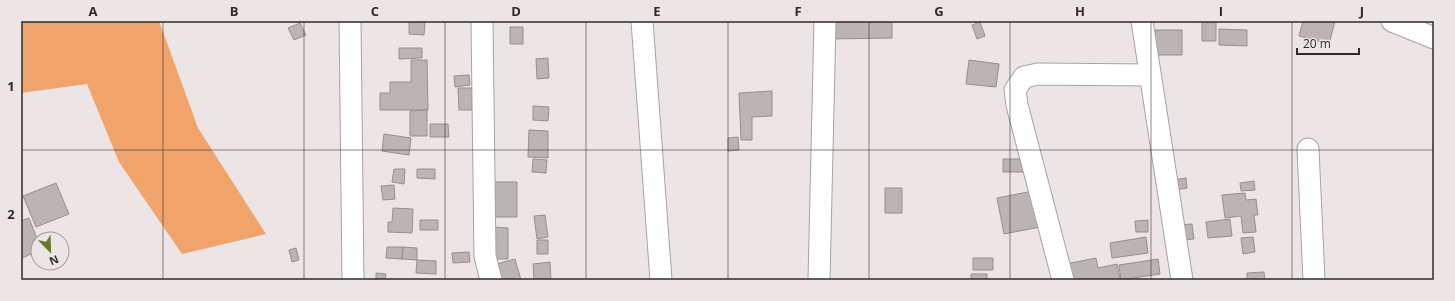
<svg xmlns="http://www.w3.org/2000/svg" width="1455" height="301" font-family="'Open Sans',sans-serif">
  <rect width="100%" height="100%" fill="#ede5e5"/>
  <!-- forest -->
  <path fill="#f0a36a" d="M21 21H159L198 128 266 234 182 254 119 162 87 84 21 93Z"/>
  <!-- building -->
  <path fill="#bcb4b3" stroke="#968f8d" d="M409 21H425L424 35 409 34Z
    M830 21H892V38L830 39Z
    M1185 21H1216V41H1202V22Z
    M1303 21H1335L1329 44 1299 36Z
    M980 22 985 36 977 39 972 25Z
    M300 23 306 35 294 40 288 28Z
    M510 27H523V44H510Z
    M1219 29 1247 30V46L1219 45Z
    M1155 30H1182V55H1154Z
    M399 48H422V58L399 59Z
    M548 58 549 78 537 79 536 59Z
    M411 60H427L428 110H380V93H390V82H411Z
    M969 60 999 64 996 87 966 84Z
    M469 75 470 85 455 87 454 76Z
    M458 88H472V110H459Z
    M772 91V116L752 117V140H741L739 93Z
    M533 106 549 107 548 121 533 120Z
    M427 110V136H410V111Z
    M430 124H448L449 137H430Z
    M529 130 548 131V158L528 157Z
    M384 134 411 138 409 155 382 151Z
    M738 137 739 150 728 151V138Z
    M533 159 547 160 546 173 532 172Z
    M1003 159H1025V172H1003Z
    M394 169H405L404 184 392 182Z
    M417 169H435V179L417 178Z
    M1186 178 1187 188 1175 190 1173 180Z
    M1254 181 1255 190 1241 191 1240 183Z
    M494 182H517V217H494Z
    M56 183 69 214 36 227 23 196Z
    M394 185 395 199 383 200 381 186Z
    M885 188H902V213H885Z
    M1033 191 1040 227 1004 234 997 198Z
    M1245 193 1246 200 1256 199 1258 215H1254L1256 232 1243 233 1241 216 1225 218 1222 195Z
    M393 208 413 209 412 233 388 232V222H392Z
    M545 215 548 237 537 239 534 216Z
    M29 218 38 241V251L22 258 21 254V221Z
    M1230 219 1232 236 1208 238 1206 222Z
    M420 220H438V230H420Z
    M1148 220V232H1136L1135 221Z
    M1192 224 1194 239 1180 240 1178 225Z
    M494 227 508 228V259H493Z
    M1146 237 1148 253 1112 258 1110 243Z
    M1253 237 1255 252 1243 254 1241 238Z
    M537 240H548V254H537Z
    M387 247H403L402 259 386 258Z
    M403 247 417 248V260L402 259Z
    M296 248 299 260 292 262 289 250Z
    M469 252 470 262 453 263 452 253Z
    M973 258H993V270H973Z
    M1096 258 1098 268 1117 264 1120 279 1113 280H1070L1066 264Z
    M515 259 521 280H497L493 265Z
    M1158 259 1160 274 1121 280 1119 265Z
    M417 260 436 261V274L416 273Z
    M550 262 551 280H534L533 264Z
    M1264 272 1265 280H1247V273Z
    M376 273 386 274 385 279H376Z
    M971 274H987V280H971Z"/>
  <g fill="none" stroke-linecap="round" stroke-linejoin="round">
    <defs>
      <path id="minor" d="M350 21 353 280
        M482 21 485 256 491 280
        M642 21 661 280
        M1142 21 1182 280
        M1392 21 1434 38
        M1308 149 1314 280
        M819 280 825 21
        M1063 280 1017 105 1015 90 1024 77 1038 74 1150 75"/>
    </defs>
    <!-- minor casing -->
    <use href="#minor" stroke="#aaa2a2" stroke-width="23"/>
    <!-- minor -->
    <use href="#minor" stroke="#fff" stroke-width="21"/>
  </g>
  <!-- grid -->
  <path fill="none" stroke="#2d2a2a" stroke-width="1" stroke-opacity="0.55" d="M163 21V280M304 21V280M445 21V280M586 21V280M728 21V280M869 21V280M1010 21V280M1151 21V280M1292 21V280M21 150H1434"/>
  <!-- border -->
  <rect width="1455" height="301" fill="none" stroke="#ede5e5" stroke-width="44"/>
  <!-- north arrow -->
  <g transform="translate(50 251) rotate(157)"><circle r="19" fill="#ede5e5" stroke="#a09a9a"/>
  <path d="M0-3L7 15L0 10L-7 15Z" fill="#687b2b"/>
  <text y="-6" font-size="11" font-weight="bold" text-anchor="middle" fill="#2d2a2a">N</text>
  </g>
  <!-- scale -->
  <path d="M1297 48v6h62v-6" fill="none" stroke="#2d2a2a" stroke-width="2"/>
  <text x="1303" y="48" font-size="12" fill="#2d2a2a" stroke="#ede5e5" stroke-width="3" paint-order="stroke">20 m</text>
  <rect x="22" y="22" width="1411" height="257" fill="none" stroke="#2d2a2a" stroke-width="1.5"/>
  <g font-size="13" text-anchor="middle" font-weight="bold" fill="#2d2a2a">
    <text x="93" y="16">A</text>
    <text x="234" y="16">B</text>
    <text x="375" y="16">C</text>
    <text x="516" y="16">D</text>
    <text x="657" y="16">E</text>
    <text x="798" y="16">F</text>
    <text x="939" y="16">G</text>
    <text x="1080" y="16">H</text>
    <text x="1221" y="16">I</text>
    <text x="1362" y="16">J</text>
    <text x="11" y="91">1</text>
    <text x="11" y="219">2</text>
  </g>
</svg>
